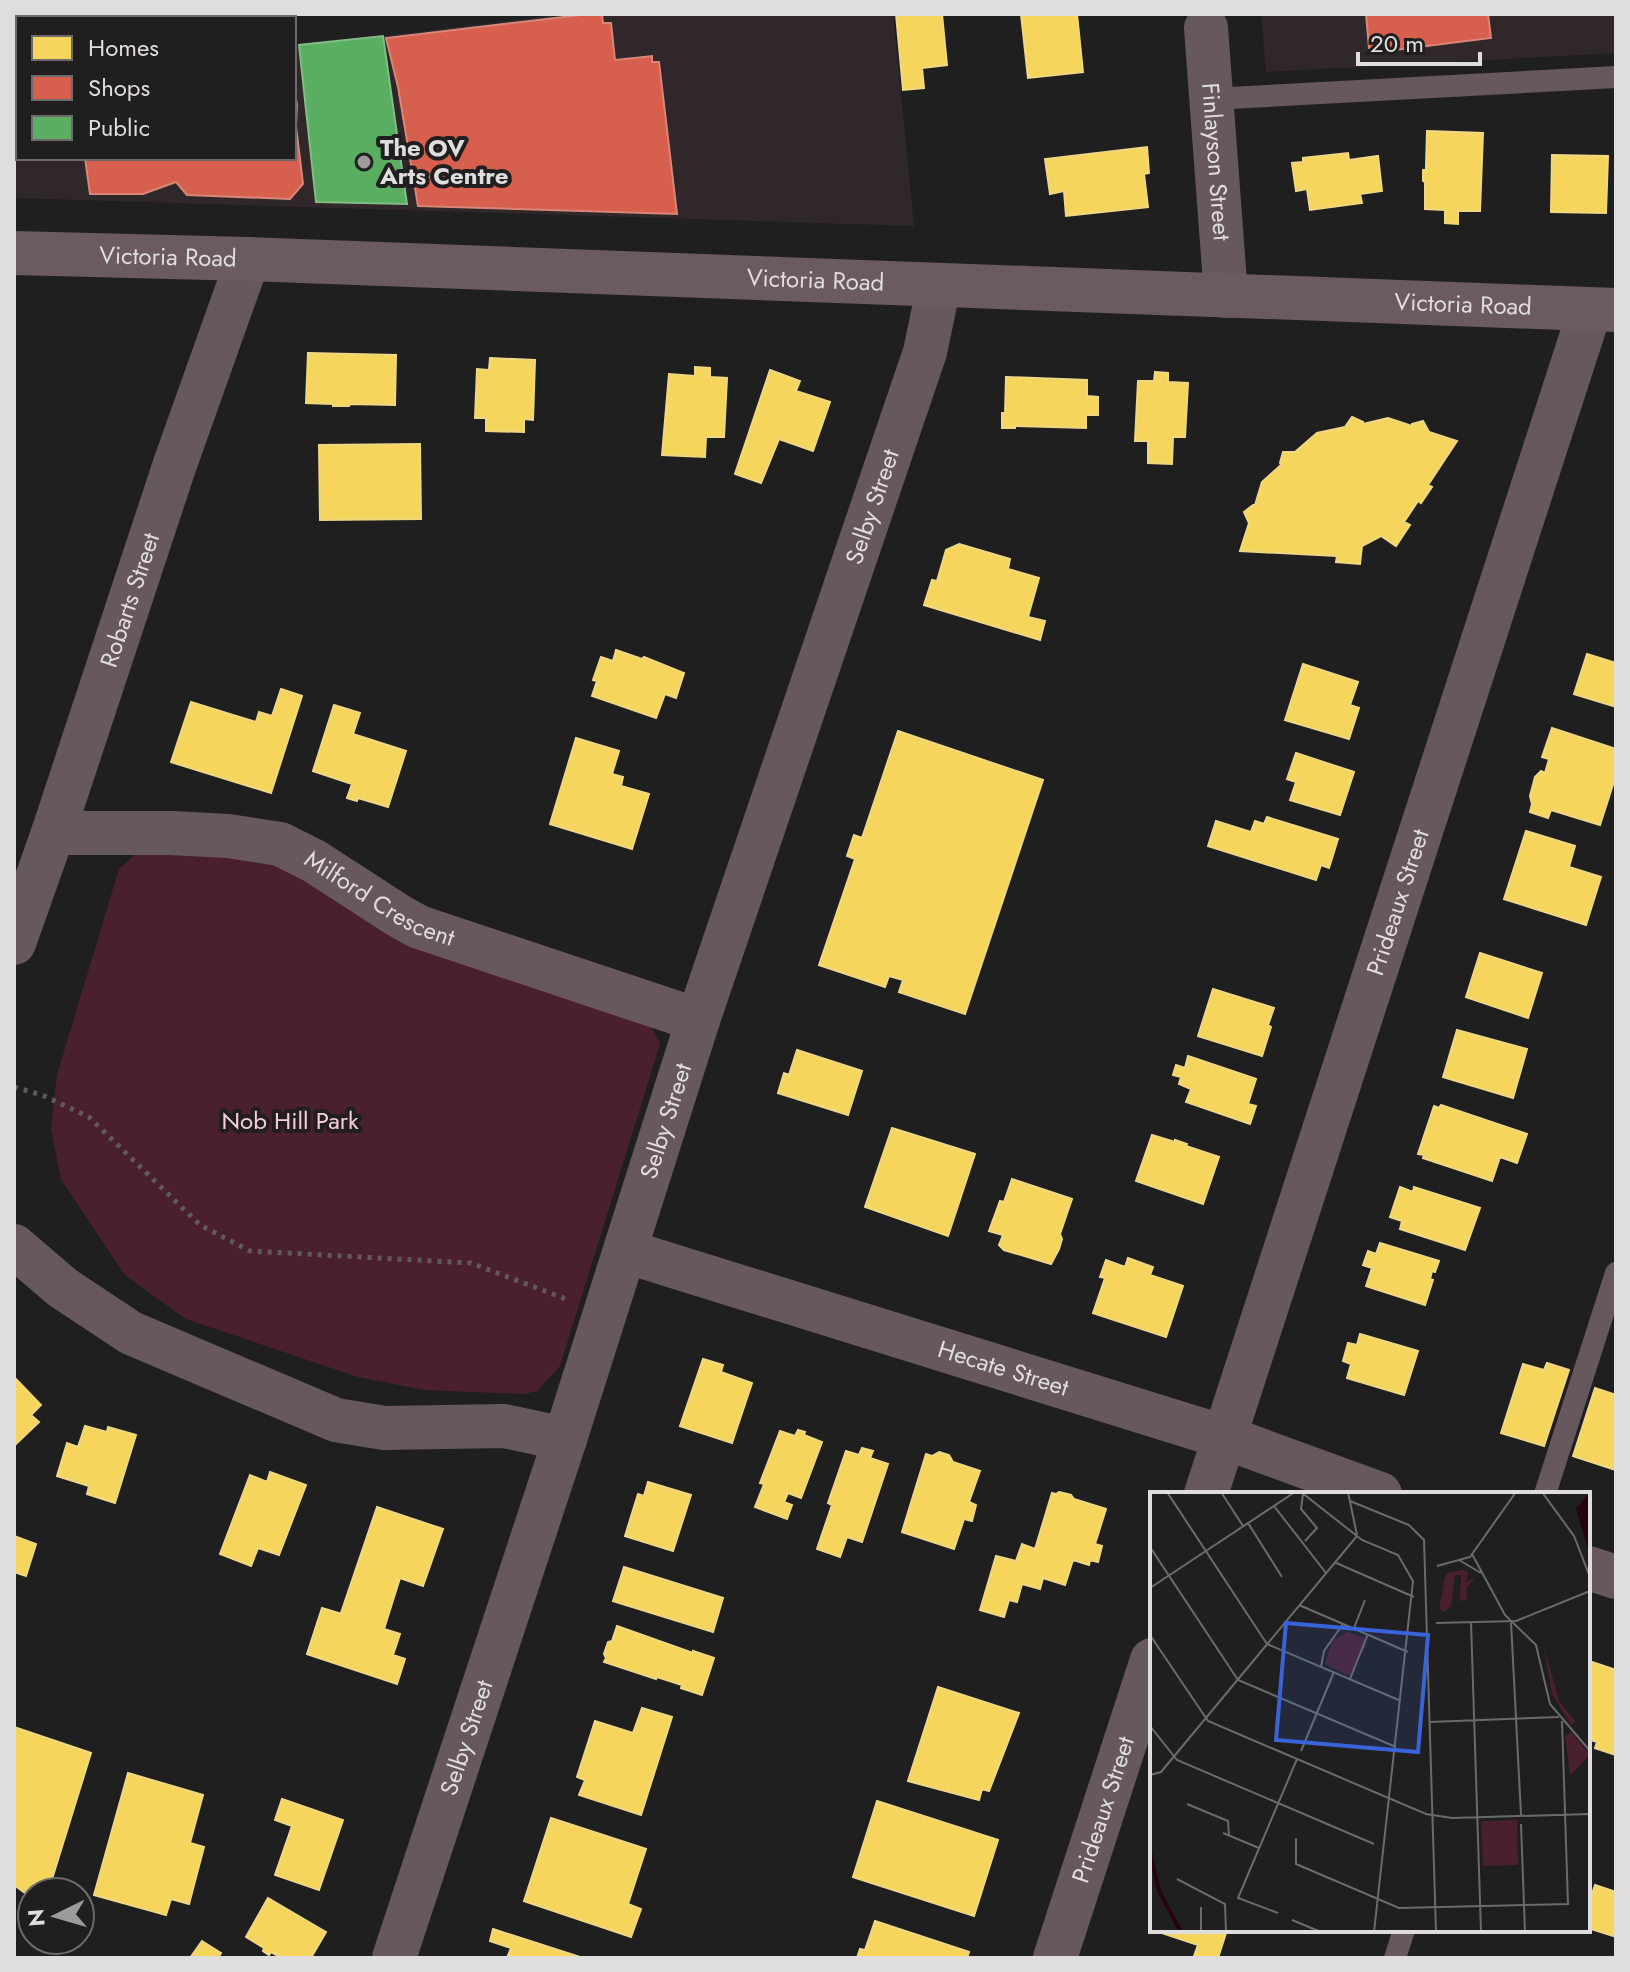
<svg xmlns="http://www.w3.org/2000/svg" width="1630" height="1972" font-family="Jost,sans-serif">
  <rect width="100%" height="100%" fill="#201f1f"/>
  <!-- built -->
  <path fill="#2f272a" d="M564 14H893L914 226 14 198V80H18V158H294V47Z
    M1261 14H1616V53L1266 72Z"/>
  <!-- green -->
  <path fill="#4a2031" d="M143 847 268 854 650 1024 660 1044 560 1366 537 1391 525 1394 424 1390 358 1377 186 1319 125 1275 61 1179 51 1129 57 1075 119 869Z"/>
  <!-- homes -->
  <path fill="#f6d55c" stroke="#efd783" stroke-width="2" d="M896 14H942L947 65 922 68 924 88 903 90Z
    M1021 14H1077L1083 72 1028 78Z
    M1427 131 1483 133 1480 211H1458V224L1445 223V210L1425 209V182L1423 181V170H1426V167Z
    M1147 147 1149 173 1144 174 1148 207 1066 216 1064 191 1050 194 1045 159Z
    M1348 153 1349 160 1378 156 1382 191 1360 194 1362 203 1310 210 1307 189 1296 191 1292 163 1303 162V158Z
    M1552 155 1608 156 1606 213 1551 212Z
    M308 353 396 355 395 405 350 404 349 406H333V404L306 403Z
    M490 358 535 360 533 420 524 419V432L486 431V418H475L477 369 489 370Z
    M695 367 710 368V377L727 378 724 437H706L705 457 662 455 669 374 695 376Z
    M770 370 800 381 796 391 830 402 813 451 779 439 761 483 735 474Z
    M1155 372 1168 373V382L1188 383 1185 437H1173L1172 464 1148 463V441H1135L1138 381H1154Z
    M1006 377 1087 380V396L1098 397V415H1086V428L1015 426V428H1002V413H1005Z
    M1352 417 1363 422V424L1388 418 1412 426V424L1423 421 1429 432 1457 441 1428 485 1432 487 1421 503 1418 501 1404 522 1410 525 1396 546 1381 536 1362 546 1360 564 1336 562 1337 556 1240 551 1249 523 1244 512 1253 505H1255L1262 482 1281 465 1280 463 1283 452H1295L1317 433 1345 427Z
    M420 444 421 519 320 520 319 445Z
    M959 544 1010 559 1008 569 1039 578 1028 617 1045 621 1040 640 924 605 932 580 937 581 946 550Z
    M616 650 642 659 644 657 684 673 676 698 665 694 656 718 592 696 597 681 593 680 601 657 613 661Z
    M1587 654 1616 663V707L1574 694Z
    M1303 664 1358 682 1350 705 1359 708 1349 739 1285 720Z
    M281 689 302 696 271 793 171 762 191 702 256 722 259 712 272 716Z
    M334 705 360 713 353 734 406 751 388 807 358 798 357 801 347 798 352 784 313 771Z
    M1552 728 1616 749V775L1600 825 1551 810 1548 818 1530 812 1532 804 1530 796 1535 777 1541 771 1545 773 1549 759 1542 757Z
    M898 731 1043 780 965 1014 899 992 903 980 889 976 885 987 819 965 855 859 847 856 854 835 862 838Z
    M576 738 619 751 612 774 623 777 621 786 649 794 632 849 550 824Z
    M1296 753 1354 772 1340 815 1290 800 1296 782 1287 779Z
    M1267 817 1338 839 1329 868 1321 865 1316 880 1208 846 1216 821 1251 832 1255 821 1264 824Z
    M1526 831 1575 846 1569 867 1601 877 1586 925 1504 899Z
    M1480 953 1542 973 1528 1018 1466 997Z
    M1213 989 1274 1008 1268 1025 1271 1027 1262 1056 1198 1036Z
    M1457 1030 1527 1049 1513 1098 1443 1077Z
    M797 1050 862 1071 848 1115 778 1093 784 1073 789 1075Z
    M1188 1056 1256 1079 1248 1104 1256 1106 1250 1124 1186 1102 1191 1089 1179 1084 1181 1077 1173 1075 1176 1065 1185 1068Z
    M1441 1105 1527 1134 1517 1163 1500 1157 1492 1181 1423 1158 1424 1155 1418 1154 1434 1106 1439 1108Z
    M892 1128 975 1154 948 1236 865 1207Z
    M1152 1135 1175 1142V1140L1187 1144 1186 1146 1219 1157 1203 1204 1136 1181Z
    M1012 1179 1072 1199 1060 1234 1062 1239 1059 1249 1051 1264 1004 1250 999 1245 1003 1235 989 1231 1000 1201 1004 1202Z
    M1400 1187 1413 1192 1414 1187 1480 1208 1465 1250 1400 1229 1402 1221 1390 1217Z
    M1380 1243 1439 1261 1435 1272 1432 1271 1430 1279 1433 1280 1425 1305 1366 1286 1372 1268 1363 1265 1368 1251 1376 1254Z
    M1128 1258 1153 1267 1150 1275 1183 1286 1166 1337 1093 1313 1105 1278 1100 1277 1106 1260 1125 1267Z
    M1360 1334 1418 1351 1404 1395 1347 1378 1351 1364 1343 1361 1348 1343 1357 1345Z
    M703 1359 723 1365 721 1372 752 1383 732 1443 680 1426Z
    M1547 1363 1569 1370 1544 1446 1501 1433 1523 1364 1544 1370Z
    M14 1377 41 1405 31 1415 39 1422 14 1446Z
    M1595 1388 1616 1395V1470L1573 1456Z
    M85 1426 107 1432 108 1427 136 1435 115 1503 87 1494 89 1486 57 1476 67 1443 78 1447Z
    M798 1430 805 1432 804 1435 822 1442 801 1498 788 1493 784 1502 792 1505 787 1519 755 1507 764 1484 760 1483 780 1431 795 1436Z
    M862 1448 873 1451 870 1458 888 1464 862 1542 847 1537 840 1557 817 1549 832 1505 828 1503 846 1451 859 1455Z
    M939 1452 949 1455 953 1462 980 1471 969 1502 976 1505 972 1521 964 1519 954 1549 902 1532 926 1454 932 1456Z
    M270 1472 306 1485 279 1555 258 1548 251 1566 220 1554 250 1475 267 1482Z
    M648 1482 691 1495 673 1551 625 1536 638 1494 644 1496Z
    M1059 1492 1071 1495 1074 1499 1106 1509 1095 1544 1102 1546 1098 1562 1090 1560 1089 1565 1073 1560 1065 1585 1043 1578 1040 1589 1022 1584 1017 1602 1009 1600 1004 1617 980 1610 996 1556 1016 1561 1022 1544 1035 1549 1052 1493 1056 1494Z
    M377 1507 443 1529 423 1586 400 1578 384 1629 400 1634 393 1655 405 1659 397 1684 307 1654 322 1608 342 1614 341 1613Z
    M14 1536 36 1544 26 1576 14 1572Z
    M624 1567 723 1598 713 1632 613 1601Z
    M617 1626 693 1653V1651L714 1658 702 1695 681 1688 682 1685 657 1677 656 1679 604 1662 606 1658 604 1654 608 1642 612 1641Z
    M1592 1662 1616 1670V1755L1595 1748 1597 1742 1588 1739V1675Z
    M938 1687 1019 1713 989 1791 982 1789 979 1800 908 1781Z
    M642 1708 672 1717 641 1815 579 1795 585 1780 577 1777 595 1721 633 1733Z
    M14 1727 91 1753 48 1892H32V1898L14 1885Z
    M128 1773 203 1795 190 1843 204 1847 189 1904 171 1899 166 1915 94 1895Z
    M282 1799 343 1820 319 1890 275 1875 292 1826 275 1820Z
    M877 1801 998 1840 974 1916 853 1877Z
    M551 1818 646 1849 628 1904 641 1909 631 1937 524 1901Z
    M1595 1885 1616 1892V1937L1588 1928V1899L1590 1900Z
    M268 1898 326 1932 312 1956 314 1958H282L271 1952 269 1955 263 1951 264 1948 246 1937Z
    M875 1921 969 1952 967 1958H857L860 1949 865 1950Z
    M493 1929 583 1958H507L511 1948 490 1941Z
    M1153 1930H1227L1218 1958H1201L1194 1956 1198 1945Z
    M202 1941 221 1953 218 1958H190Z"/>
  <!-- shops -->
  <path fill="#d6604d" stroke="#d98678" stroke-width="2" d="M589 14H602L603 23H611L615 60 652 56V62H659L677 214 418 206 398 87 386 38Z
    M1366 14H1488L1491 38 1378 52V47L1369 48Z
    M294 90 297 104 296 126 303 184 290 199 187 195 176 182 143 194H90L85 158H294Z"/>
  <!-- public -->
  <path fill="#5aae61" stroke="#82bc86" stroke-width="2" d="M383 36 407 204 316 202 299 45Z"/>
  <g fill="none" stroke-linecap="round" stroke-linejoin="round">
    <!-- path -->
    <path stroke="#61585b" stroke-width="5" stroke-dasharray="4 6" stroke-linecap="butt" d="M14 1087 42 1095 89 1117 200 1225 250 1251 471 1263 566 1299"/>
    <!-- lane -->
    <path stroke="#67585e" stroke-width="22" d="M1212 99 1616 77
      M1545 1494 1616 1273
      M1395 1958 1404 1930"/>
    <!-- street -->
    <g stroke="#67585e" stroke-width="44">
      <path id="s1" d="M1206 28 1226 296"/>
      <path id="s2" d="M53 833H171L228 836 280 844 314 861 399 916 419 927 698 1020"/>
      <path id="s3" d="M14 943 53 833 175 464 248 259"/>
      <path d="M14 1246 63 1288 131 1333 336 1420 384 1428 504 1426 565 1439"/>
      <path id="s4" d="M625 1251 1224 1437 1380 1494"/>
      <path id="s5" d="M1206 1494 1590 310"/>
      <path d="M1588 1568 1616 1577"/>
      <path id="s6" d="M394 1958 565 1439 698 1020 925 352 939 285"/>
      <path id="s7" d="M1055 1958 1152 1660"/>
    </g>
    <!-- secondary -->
    <path stroke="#6b5a60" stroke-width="44" id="s8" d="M14 253 248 259 1616 310"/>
    <!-- highway -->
    <path stroke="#61565a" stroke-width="44" d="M14 18 49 14"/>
  </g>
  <!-- markers -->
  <circle fill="#9c9a9b" stroke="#211e1f" stroke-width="3" cx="364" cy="162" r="8"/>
  <g text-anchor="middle" stroke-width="8" stroke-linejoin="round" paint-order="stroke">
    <!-- poi labels -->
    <g font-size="24" font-weight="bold" fill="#dfddde" stroke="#211e1f" text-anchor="start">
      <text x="380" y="156">The OV<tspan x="380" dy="28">Arts Centre</tspan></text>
    </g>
    <!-- street labels -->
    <g font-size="24" fill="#dfddde" stroke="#211e1f">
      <text dy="8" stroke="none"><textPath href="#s1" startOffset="134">Finlayson Street</textPath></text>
      <text dy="8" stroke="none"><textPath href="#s8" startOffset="154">Victoria Road</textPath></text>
      <text dy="8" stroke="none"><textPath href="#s8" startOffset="802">Victoria Road</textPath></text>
      <text dy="8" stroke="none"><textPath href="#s8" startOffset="1450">Victoria Road</textPath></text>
      <text dy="8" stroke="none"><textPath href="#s6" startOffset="1528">Selby Street</textPath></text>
      <text dy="8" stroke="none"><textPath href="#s3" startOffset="362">Robarts Street</textPath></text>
      <text dy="8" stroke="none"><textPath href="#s2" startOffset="342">Milford Crescent</textPath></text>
      <text dy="8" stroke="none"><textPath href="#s5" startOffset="622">Prideaux Street</textPath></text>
      <text dy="8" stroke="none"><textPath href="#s6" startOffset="880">Selby Street</textPath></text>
      <text dy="8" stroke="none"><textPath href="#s4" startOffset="396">Hecate Street</textPath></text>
      <text dy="8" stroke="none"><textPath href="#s6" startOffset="232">Selby Street</textPath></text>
      <text dy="8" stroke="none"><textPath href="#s7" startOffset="156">Prideaux Street</textPath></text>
    </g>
    <!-- park labels -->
    <g font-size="24" fill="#f9cedc" stroke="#211e1f">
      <text x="290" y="1129">Nob Hill Park</text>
    </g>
  </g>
  <!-- overview -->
  <g transform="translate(1150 1492)">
    <rect width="440" height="440" fill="#201f1f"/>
    <path d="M197 140 215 146 216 154 199 184 175 172 182 149ZM367 328 368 373 333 374 331 329Z" fill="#4a2031"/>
    <path d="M313 78 318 81 316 91 326 84 316 97 317 108 310 109 311 83H305L301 114 294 120 289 117 296 81ZM394 155 409 209 426 230 421 233 402 202ZM421 240 440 263 420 283 415 244Z" fill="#4a2031"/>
    <path d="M440 0V64L426 17Z" fill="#260312"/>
    <path fill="none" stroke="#260312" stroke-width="4" d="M0 360 9 399 31 440"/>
    <path fill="none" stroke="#6c6b6b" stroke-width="2" d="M17 0 117 152 251 209M71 0 93 34M151 0 212 48 248 63 263 89 224 440M198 0 207 43M392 0 424 44 440 85M153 2 151 17 167 36 155 49M200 9 259 33 274 48 286 440M124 14 176 81M98 31 132 85M0 55 88 188 246 255M322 62 355 123 386 153 400 212 440 259M309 68 331 81M184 70 264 105M287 74 320 65 366 0M0 96 145 0M149 113 258 160M321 130 331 440M361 130 371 323M286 131 366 129 440 99M204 136 215 108M0 143 58 229 276 322 302 326 440 322M171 175 174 159 193 132M200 187 218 142M280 230 409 225M0 234 27 268 224 352M151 259 184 180M0 283 11 280 207 44M37 312 78 329 79 343M371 332 375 440M73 341 109 356M146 346V372L249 416 418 412 412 229M27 387 75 412 76 440M51 415V440M128 421 88 406 147 267M142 428 171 440"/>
    <path fill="#3a63d9" fill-opacity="0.15" stroke="#3a63d9" stroke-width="4" d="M136 131 278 143 268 260 126 248Z"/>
    <rect width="440" height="440" fill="none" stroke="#dfddde" stroke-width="4"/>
  </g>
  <!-- border -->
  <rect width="1630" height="1972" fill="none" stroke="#dfddde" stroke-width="32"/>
  <!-- legend -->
  <rect x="16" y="16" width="280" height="144" fill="#211e1f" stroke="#6d6a6b" stroke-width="2"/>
  <rect x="32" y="36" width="40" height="24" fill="#f6d55c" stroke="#6d6a6b" stroke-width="2"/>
  <text x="88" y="56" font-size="24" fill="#dfddde">Homes</text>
  <rect x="32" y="76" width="40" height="24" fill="#d6604d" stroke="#6d6a6b" stroke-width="2"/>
  <text x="88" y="96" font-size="24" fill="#dfddde">Shops</text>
  <rect x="32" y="116" width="40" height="24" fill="#5aae61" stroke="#6d6a6b" stroke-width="2"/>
  <text x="88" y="136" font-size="24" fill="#dfddde">Public</text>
  <!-- north arrow -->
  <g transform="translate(56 1916) rotate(265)"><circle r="38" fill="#211e1f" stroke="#6d6a6b" stroke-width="2"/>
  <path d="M0-6L14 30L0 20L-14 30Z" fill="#9c9a9b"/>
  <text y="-12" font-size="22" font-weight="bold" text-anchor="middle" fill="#dfddde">N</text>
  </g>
  <!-- scale -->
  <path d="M1358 52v12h122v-12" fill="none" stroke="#dfddde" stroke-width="4"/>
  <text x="1370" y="52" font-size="24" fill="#dfddde" stroke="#211e1f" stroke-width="6" paint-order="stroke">20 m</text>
</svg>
